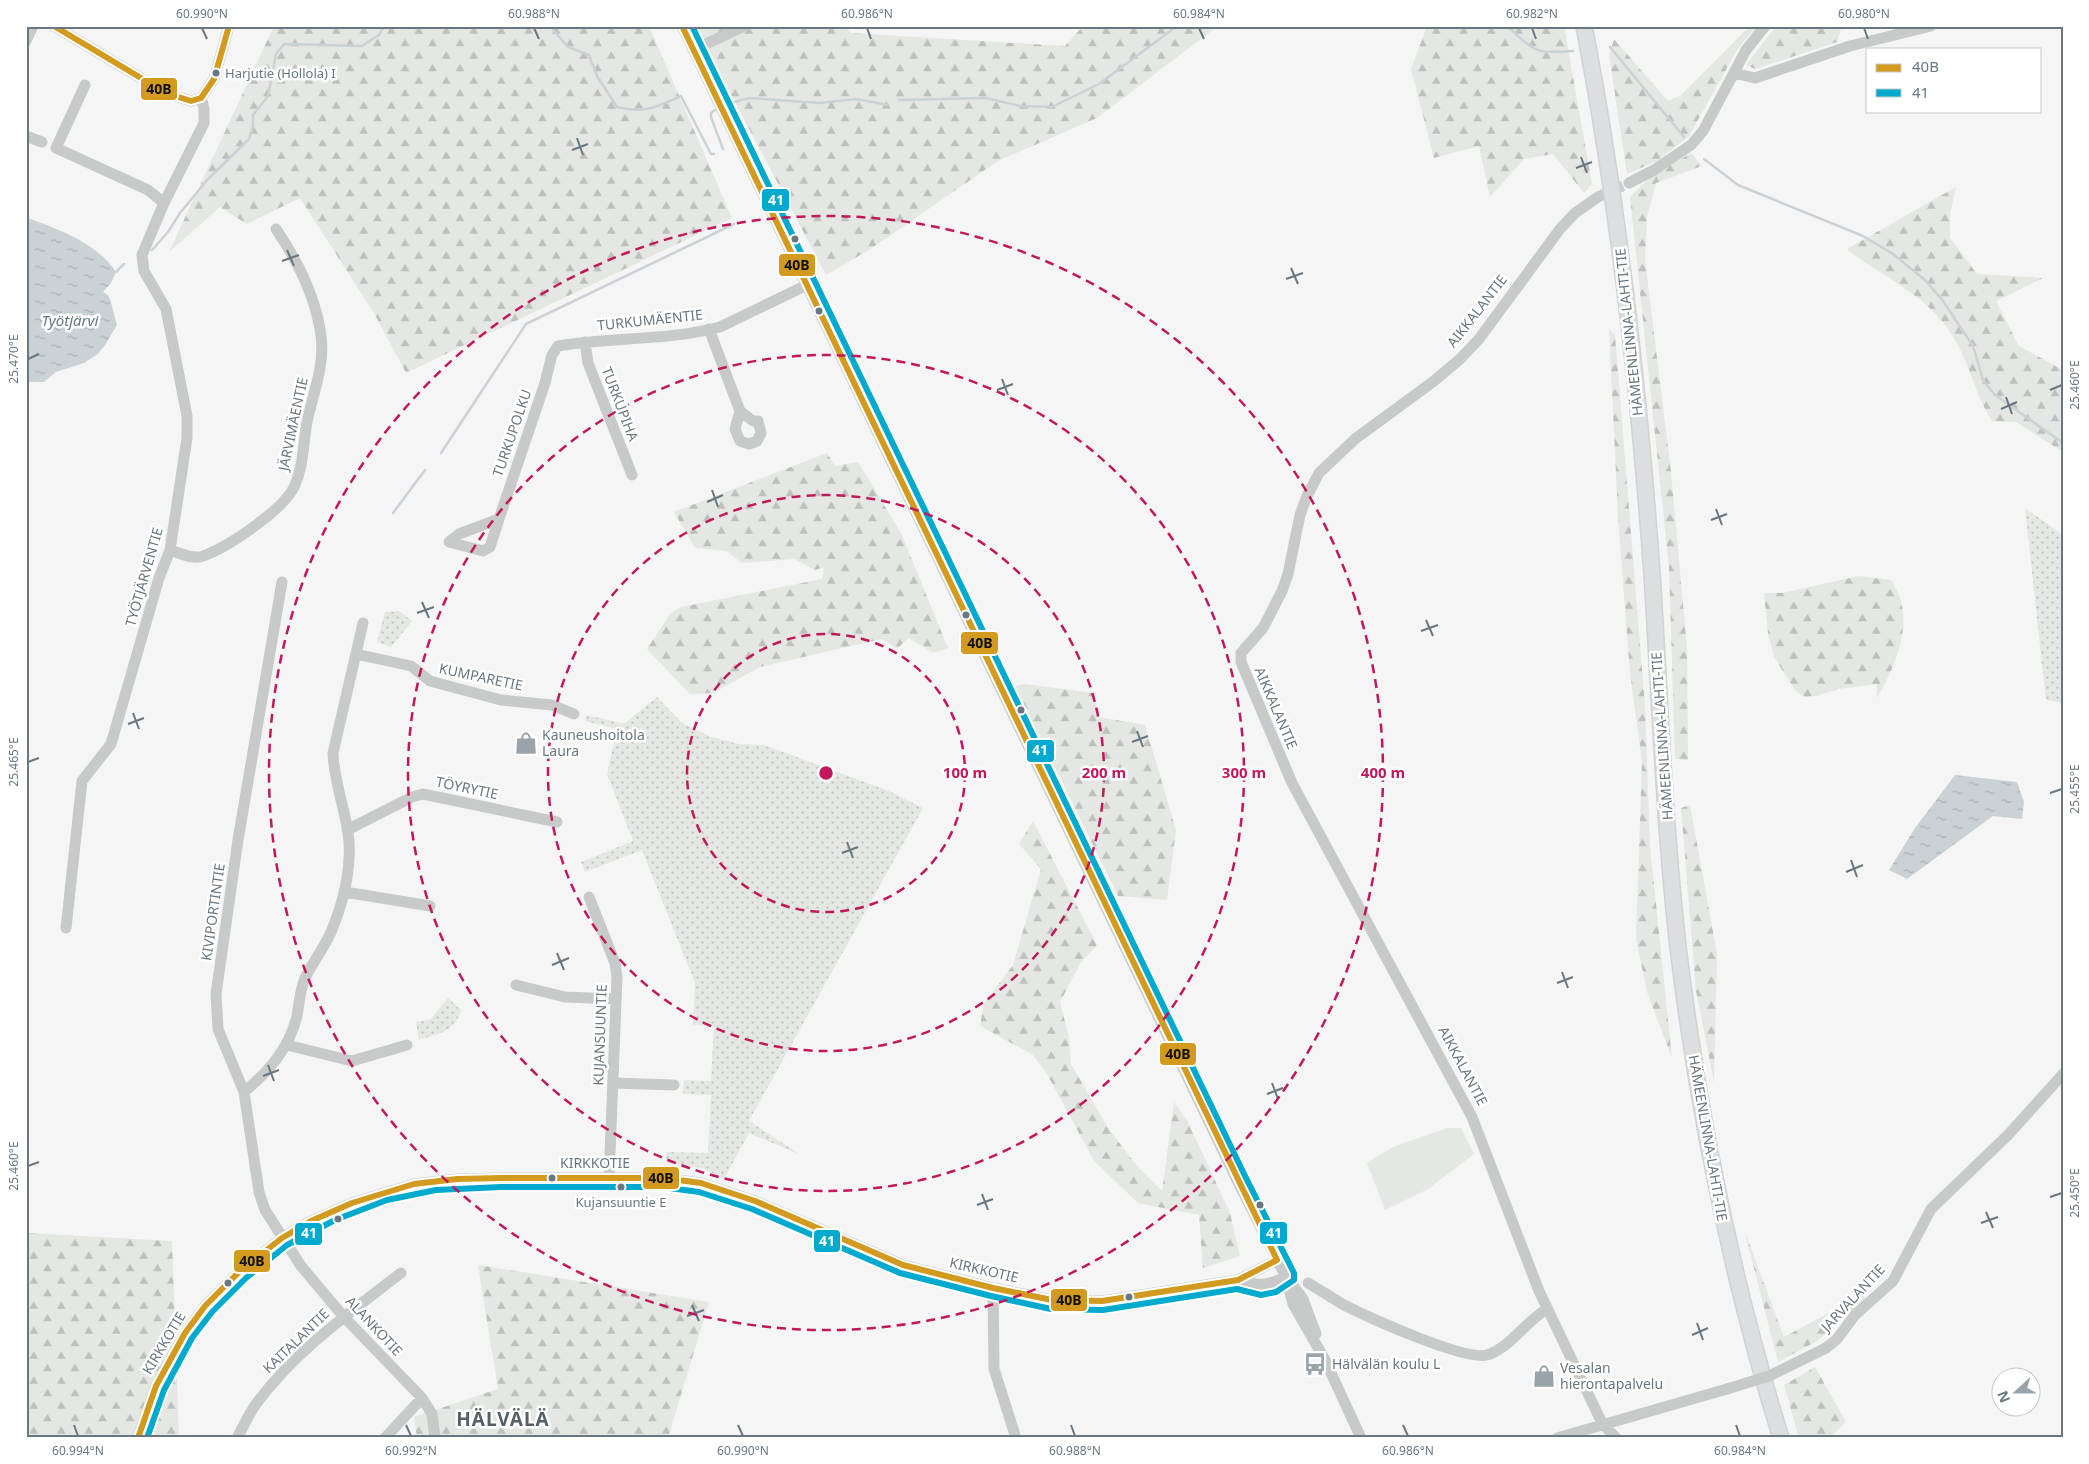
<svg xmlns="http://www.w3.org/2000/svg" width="2089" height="1464" font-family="'Noto Sans',sans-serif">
  <defs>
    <pattern id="green-dots" width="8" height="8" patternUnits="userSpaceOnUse" patternTransform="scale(1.25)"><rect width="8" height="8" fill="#e4e7e2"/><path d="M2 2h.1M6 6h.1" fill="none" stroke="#bdc0bd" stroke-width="1.8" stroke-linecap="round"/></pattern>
    <pattern id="forest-firs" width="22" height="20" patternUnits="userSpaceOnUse" patternTransform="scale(1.25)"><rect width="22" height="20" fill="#e4e7e2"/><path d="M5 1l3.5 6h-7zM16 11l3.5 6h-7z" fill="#bdc0bd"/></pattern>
    <pattern id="water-ripples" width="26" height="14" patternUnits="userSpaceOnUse" patternTransform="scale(1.25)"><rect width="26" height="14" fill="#cbd2d6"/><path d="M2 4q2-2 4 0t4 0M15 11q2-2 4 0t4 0" fill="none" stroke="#a9afb3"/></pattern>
  </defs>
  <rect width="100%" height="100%" fill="#f5f5f5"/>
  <!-- green -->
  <path fill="url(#green-dots)" d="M2025 508 2063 535V703L2046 700Z
    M399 611 412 621 391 647 377 642 385 612Z
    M657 697 682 723 711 737 739 744 764 745 889 791 923 808 749 1121 801 1155 749 1133 724 1179 702 1168 666 1162V1152L708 1153 711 1095 683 1094 684 1080 711 1081 714 1026 693 1025 695 983 642 850 585 872 581 862 633 841 607 774 617 729 585 721 587 715 624 724Z
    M448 998 461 1010C455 1032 438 1034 419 1040L416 1022 431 1019Z"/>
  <!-- forest -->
  <path fill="url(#forest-firs)" d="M274 26H649L732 218 406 373 374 313 300 198 247 224 220 207 169 252Z
    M695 26H844L851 33 1065 46 1083 26H1218L1097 118 998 161 869 250 826 275Z
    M1427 26H1564L1592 184 1584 193 1553 154 1524 159 1490 197 1479 146 1434 158 1411 69Z
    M1750 26 1754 29 1737 50 1689 136 1657 161 1627 174 1609 55 1614 39 1668 101 1681 95Z
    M1776 26H1842L1837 42 1755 69 1746 65Z
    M1691 153 1702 166 1656 183 1647 217 1645 260 1671 472 1687 648 1688 760 1675 759 1669 567 1630 197 1648 179Z
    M1956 187 1950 214V238L1977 274 2043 278 1996 301 2019 346 2063 370V452L2016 422 1992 421C1974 393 1969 359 1950 332 1925 293 1881 277 1847 249Z
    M1609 329 1615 335 1645 706 1650 846 1672 1058 1647 992 1636 939 1642 761 1630 673 1618 516Z
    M827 453 835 466 858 462 901 533 948 648 934 653 908 638 897 649 882 639 760 667 713 693 690 694 647 649 670 614 681 607 822 579 824 567 815 570 794 559 742 563 726 551 695 548 674 512Z
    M1859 576 1891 580C1917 616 1897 664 1877 698V684L1838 689 1817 696 1805 697 1800 694 1795 690 1774 657 1768 634 1764 593H1782Z
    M1025 684 1094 693 1098 717 1145 725 1176 830 1167 900 1118 896 1015 686Z
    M1690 805 1717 954 1714 1082 1696 991 1681 808Z
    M1033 821 1097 945 1081 962 1060 1002 1069 1038 1071 1064 1108 1128 1137 1166 1162 1191 1174 1102 1188 1122 1230 1213 1240 1256 1203 1268 1199 1215 1138 1203 1094 1161 1047 1074 1033 1055 980 1026 984 1003 1013 965 1041 869 1019 844Z
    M1744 1229 1784 1337 1862 1295 1866 1299 1817 1341 1778 1362Z
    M26 1233 172 1241 179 1438H26Z
    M478 1265 709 1302 668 1438H417L414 1417 498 1389Z
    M1815 1367 1846 1422 1829 1438H1799L1784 1385Z"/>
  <!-- pitch -->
  <path fill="#e4e7e2" d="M1447 1128H1461L1474 1154 1428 1189 1385 1210 1367 1163 1393 1147Z"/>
  <!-- water -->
  <path fill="url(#water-ripples)" d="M26 217C59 230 96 242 116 272L111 283 103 292 108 295 110 299 117 325 105 345 98 354 84 363 56 372 44 382H26Z
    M1955 775 2017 782 2024 802 2022 819 1993 816 1907 879 1889 870 1915 828Z"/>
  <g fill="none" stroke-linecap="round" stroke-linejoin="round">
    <!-- stream -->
    <path stroke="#cbd2d6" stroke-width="2.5" d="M550 26 568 47 589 55 597 76 617 107C645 114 656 107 681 96L711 154H714
      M1507 26C1536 52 1533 54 1573 51
      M1610 47 1684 137
      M899 100 986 98 1020 106 1052 107 1099 84 1177 26
      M728 104 749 98 820 103 856 99 888 105
      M715 110 711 113V117L723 149
      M1704 159 1738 185 1863 236 1893 254 1925 280 1943 301 1973 346 1983 380 1995 395 2063 443
      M152 250 168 232 180 213 208 179 249 139 253 126V115L268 96 276 54 284 44 362 46 379 35 384 26
      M116 272 124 264
      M441 453 526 324 734 224
      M393 513 425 470"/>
    <!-- minor-tunnel -->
    <path stroke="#cbcfd2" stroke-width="11" stroke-dasharray="11 5.5" stroke-linecap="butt" d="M1598 197 1629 183"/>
    <defs>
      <path id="highway" d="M1584 26C1619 207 1639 391 1652 574 1660 698 1664 823 1678 947 1698 1113 1731 1277 1781 1438"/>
    </defs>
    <!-- highway casing -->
    <use href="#highway" stroke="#d1d2d2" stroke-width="18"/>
    <!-- minor -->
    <path stroke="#c8caca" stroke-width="11" d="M54 26 166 93 191 101 201 98
      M682 26 1238 1182 1286 1277 1293 1304 1325 1360 1361 1438
      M26 41 33 26
      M693 50 744 26
      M1734 73 1755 78 1850 46 1931 26
      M85 85 56 148 148 190 164 203
      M201 98 214 79 229 26
      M26 136 42 142
      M1629 183 1654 170 1691 145 1703 131 1746 50 1765 26
      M1598 197 1575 213 1560 229 1479 339 1460 359 1434 381 1355 439 1319 473 1307 496 1300 515 1288 574 1282 591 1263 628 1241 653V662L1292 783 1472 1117 1539 1291 1602 1423 1616 1438
      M709 329 740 411 735 429 740 441 749 444 757 441 761 433 758 421H753L740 411
      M585 342 588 363 632 475
      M499 519 490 547 483 551 449 542 459 534 499 519 545 383 552 355 558 346C612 337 667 341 720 327L807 285
      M170 550C180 553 193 560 203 556 228 547 285 509 295 485 304 464 303 443 307 422 313 393 325 366 321 336 316 297 297 260 276 229
      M282 582 238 840 216 994 218 1029 244 1092 259 1192 265 1210 301 1266 344 1317 422 1398 432 1414 435 1438
      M356 654 411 666 430 681 501 700 552 705 574 714
      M347 830 412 797 423 794 557 822
      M345 892 430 906
      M589 897 615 963 617 977 609 1179
      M66 928 82 781 111 744 159 578 170 550 187 438V416L166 309 144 271 142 255 164 203 204 123V108L201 98
      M516 985 565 997 615 999
      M287 1045 352 1061 407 1045
      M613 1083 674 1085
      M244 1092C269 1071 289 1049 297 1016 299 1004 300 990 305 978 313 962 324 948 331 932 341 908 348 884 349 858 352 823 334 789 333 753L363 623
      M1238 1280C1257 1286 1268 1286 1286 1277
      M1289 1280 1303 1299 1316 1334
      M1308 1283C1320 1290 1332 1298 1344 1305 1368 1317 1464 1361 1487 1355 1510 1348 1526 1321 1547 1309
      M993 1288 994 1369 1016 1438
      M1826 1348 1837 1339 1855 1315 1893 1281 1931 1209 2008 1135 2063 1074
      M138 1438 156 1386 185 1333 205 1306 240 1271 282 1238 311 1221 352 1203 414 1184 457 1179 501 1178H663L701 1183 755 1201 903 1265 993 1288 1052 1300 1102 1301 1238 1280 1277 1260
      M237 1438C243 1427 249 1414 256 1404 295 1351 349 1313 401 1273
      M385 1438 422 1398
      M1557 1438 1727 1389"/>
    <!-- highway -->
    <use href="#highway" stroke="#dddedf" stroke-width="15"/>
    <!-- minor-bridge -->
    <path stroke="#c8caca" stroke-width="11" d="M1727 1389 1769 1376 1826 1348"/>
    <defs>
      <path id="bus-1" d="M54 26 166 93 191 101 201 98 214 79 229 26
        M682 26 1277 1260
        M138 1438 156 1386 185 1333 205 1306 240 1271 282 1238 311 1221 352 1203 414 1184 457 1179 501 1178H663L701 1183 755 1201 903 1265 993 1288 1052 1300 1102 1301 1238 1280 1277 1260"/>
      <path id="bus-2" d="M147 1438 164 1390 192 1338 212 1312 246 1278 287 1245 335 1220 387 1200 436 1190 501 1187H662L699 1192 752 1209 900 1273 991 1296 1051 1309 1103 1310 1237 1289 1261 1295 1276 1292 1294 1280V1273L1246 1178 692 26"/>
    </defs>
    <!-- bus-1 casing -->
    <use href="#bus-1" stroke="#fff" stroke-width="10"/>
    <!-- bus-2 casing -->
    <use href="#bus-2" stroke="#fff" stroke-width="10"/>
    <!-- bus-1 -->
    <use href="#bus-1" stroke="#d39a20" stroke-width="6"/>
    <!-- bus-2 -->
    <use href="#bus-2" stroke="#00a9ce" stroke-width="6"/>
  </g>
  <!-- ticks -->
  <path fill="none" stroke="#687782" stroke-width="2" d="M202 28 207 39M534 28 539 39M867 28 871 39M1199 28 1204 39M1532 28 1536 39M1864 28 1868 39M577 138 583 155M572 150 588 144M1581 157 1587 173M1576 168 1592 162M287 250 294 266M282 261 299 255M1291 268 1298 284M1286 279 1303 273M28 359 39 354M1002 379 1008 395M997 390 1013 384M2050 390 2062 385M2006 397 2012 414M2001 409 2017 402M712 490 718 507M707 502 723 495M1716 509 1722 525M1711 520 1727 514M422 602 429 618M417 613 434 607M1426 620 1433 636M1421 631 1438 625M133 713 139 729M128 724 144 718M1137 731 1143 747M1132 742 1148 736M28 762 39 758M2050 793 2062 789M847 842 853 858M842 853 858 847M1851 860 1857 877M1846 872 1863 865M557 953 564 970M552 965 569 958M1562 972 1568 988M1557 983 1573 977M268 1065 274 1081M263 1076 279 1070M1272 1083 1278 1099M1267 1094 1283 1088M28 1166 39 1162M982 1194 988 1210M2050 1197 2062 1193M977 1205 993 1199M1986 1212 1993 1228M1981 1223 1998 1217M692 1305 699 1321M687 1316 704 1310M1697 1323 1703 1340M1692 1335 1708 1328M74 1425 78 1436M406 1425 411 1436M738 1425 743 1436M1071 1425 1075 1436M1403 1425 1408 1436M1736 1425 1740 1436"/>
  <!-- distance rings -->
  <g fill="none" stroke="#c2185b" stroke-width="2.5" stroke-dasharray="9 6">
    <circle cx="826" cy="773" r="139"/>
    <circle cx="826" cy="773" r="278"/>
    <circle cx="826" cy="773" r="418"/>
    <circle cx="826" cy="773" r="557"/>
  </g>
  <!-- icons -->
  <defs>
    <symbol id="shop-bare" viewBox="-9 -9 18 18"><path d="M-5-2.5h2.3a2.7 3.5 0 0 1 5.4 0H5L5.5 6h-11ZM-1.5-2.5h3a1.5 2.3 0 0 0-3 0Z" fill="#99a3aa" stroke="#fff" stroke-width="2.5" paint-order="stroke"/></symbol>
    <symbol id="bus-bare" viewBox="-9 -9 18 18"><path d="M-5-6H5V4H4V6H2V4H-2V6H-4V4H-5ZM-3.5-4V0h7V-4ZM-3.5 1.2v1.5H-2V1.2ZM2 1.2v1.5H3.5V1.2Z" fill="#99a3aa" stroke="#fff" stroke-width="2.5" paint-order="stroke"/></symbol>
  </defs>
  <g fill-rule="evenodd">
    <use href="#shop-bare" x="510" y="727" width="32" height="32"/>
    <use href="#bus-bare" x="1299" y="1348" width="32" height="32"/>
    <use href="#shop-bare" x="1528" y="1360" width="32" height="32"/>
  </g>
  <!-- markers -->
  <g fill="#687782" stroke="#fff" stroke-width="2">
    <circle cx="216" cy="73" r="4.5"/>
    <circle cx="795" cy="239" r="4.5"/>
    <circle cx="819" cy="311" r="4.5"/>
    <circle cx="966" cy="615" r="4.5"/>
    <circle cx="1021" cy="710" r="4.5"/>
    <circle cx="552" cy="1178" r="4.5"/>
    <circle cx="621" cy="1187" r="4.5"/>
    <circle cx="1260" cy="1205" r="4.5"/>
    <circle cx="338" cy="1219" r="4.5"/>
    <circle cx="228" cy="1283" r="4.5"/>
    <circle cx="1129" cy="1297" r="4.5"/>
  </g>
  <g text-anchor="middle" stroke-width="5" stroke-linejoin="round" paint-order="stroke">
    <!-- bus labels -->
    <g font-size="13" fill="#687782" stroke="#fff" text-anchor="start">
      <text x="225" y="78">Harjutie (Hollola) I</text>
      <text x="621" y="1207" text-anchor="middle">Kujansuuntie E</text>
    </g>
    <!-- street labels -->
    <g font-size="14" fill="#687782" stroke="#fff">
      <text transform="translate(1477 311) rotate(-52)" y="5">AIKKALANTIE</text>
      <text transform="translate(650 320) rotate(-6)" y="5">TURKUMÄENTIE</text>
      <text transform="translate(1629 332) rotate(-96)" y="5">HÄMEENLINNA-LAHTI-TIE</text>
      <text transform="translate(620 404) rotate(69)" y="5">TURKUPIHA</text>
      <text transform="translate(293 424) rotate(-78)" y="5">JÄRVIMÄENTIE</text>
      <text transform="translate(512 433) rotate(-71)" y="5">TURKUPOLKU</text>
      <text transform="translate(144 577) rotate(-74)" y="5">TYÖTJÄRVENTIE</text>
      <text transform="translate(481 677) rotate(12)" y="5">KUMPARETIE</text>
      <text transform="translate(1276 708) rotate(67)" y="5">AIKKALANTIE</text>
      <text transform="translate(1662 736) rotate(-94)" y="5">HÄMEENLINNA-LAHTI-TIE</text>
      <text transform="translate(467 788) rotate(12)" y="5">TÖYRYTIE</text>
      <text transform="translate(213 912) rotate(-82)" y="5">KIVIPORTINTIE</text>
      <text transform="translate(600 1035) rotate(-88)" y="5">KUJANSUUNTIE</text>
      <text transform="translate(1463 1066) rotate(62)" y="5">AIKKALANTIE</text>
      <text transform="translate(1708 1138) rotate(80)" y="5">HÄMEENLINNA-LAHTI-TIE</text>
      <text x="595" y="1168">KIRKKOTIE</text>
      <text transform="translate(984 1270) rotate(13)" y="5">KIRKKOTIE</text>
      <text transform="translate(1853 1298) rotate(-47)" y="5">JARVALANTIE</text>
      <text transform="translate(374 1326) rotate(47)" y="5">ALANKOTIE</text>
      <text transform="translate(296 1341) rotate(-44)" y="5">KAITALANTIE</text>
      <text transform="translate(164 1343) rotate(-59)" y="5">KIRKKOTIE</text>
    </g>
    <!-- poi labels -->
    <g font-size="14" fill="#687782" stroke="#fff" text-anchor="start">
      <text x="542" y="740">Kauneushoitola<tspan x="542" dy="16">Laura</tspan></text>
      <text x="1332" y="1369">Hälvälän koulu L</text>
      <text x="1560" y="1373">Vesalan<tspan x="1560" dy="16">hierontapalvelu</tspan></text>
    </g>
    <!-- water labels -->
    <g font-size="15" font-style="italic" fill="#63777f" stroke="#fff">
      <text x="70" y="326">Työtjärvi</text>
    </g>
    <!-- district labels -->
    <g font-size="19" font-weight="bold" letter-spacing="1" fill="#556068" stroke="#fff">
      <text x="503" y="1426">HÄLVÄLÄ</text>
    </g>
  </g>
  <circle cx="826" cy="773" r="8" fill="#c2185b" stroke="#fff" stroke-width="2.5"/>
  <g font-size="15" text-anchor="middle" font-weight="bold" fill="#c2185b" stroke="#fff" stroke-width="5" stroke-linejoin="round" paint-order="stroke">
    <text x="965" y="778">100 m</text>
    <text x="1104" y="778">200 m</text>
    <text x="1244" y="778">300 m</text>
    <text x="1383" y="778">400 m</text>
  </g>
  <g stroke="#fff" stroke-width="2">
    <rect x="140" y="77" width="38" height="24" rx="5" fill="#d39a20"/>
    <rect x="761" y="188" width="29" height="24" rx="5" fill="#00a9ce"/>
    <rect x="778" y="253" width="38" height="24" rx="5" fill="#d39a20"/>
    <rect x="960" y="631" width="39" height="24" rx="5" fill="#d39a20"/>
    <rect x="1026" y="739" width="29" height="24" rx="5" fill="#00a9ce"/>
    <rect x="1159" y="1042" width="38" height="24" rx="5" fill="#d39a20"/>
    <rect x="642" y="1166" width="38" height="24" rx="5" fill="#d39a20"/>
    <rect x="1259" y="1221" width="29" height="24" rx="5" fill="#00a9ce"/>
    <rect x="294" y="1222" width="29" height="24" rx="5" fill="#00a9ce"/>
    <rect x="813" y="1229" width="28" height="24" rx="5" fill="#00a9ce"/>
    <rect x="233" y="1249" width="38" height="24" rx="5" fill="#d39a20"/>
    <rect x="1050" y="1288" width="38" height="24" rx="5" fill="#d39a20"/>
  </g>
  <g font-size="14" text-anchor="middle" font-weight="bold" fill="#fff">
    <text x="776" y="205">41</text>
    <text x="1040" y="755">41</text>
    <text x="1274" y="1238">41</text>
    <text x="309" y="1238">41</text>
    <text x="827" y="1246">41</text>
  </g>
  <g font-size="14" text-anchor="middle" font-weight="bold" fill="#111">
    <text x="159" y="94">40B</text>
    <text x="797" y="270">40B</text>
    <text x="980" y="648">40B</text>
    <text x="1178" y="1059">40B</text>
    <text x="661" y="1183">40B</text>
    <text x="252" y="1266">40B</text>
    <text x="1069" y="1305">40B</text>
  </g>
  <!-- border -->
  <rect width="2089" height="1464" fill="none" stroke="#ffffff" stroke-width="55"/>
  <!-- legend -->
  <rect x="1866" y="48" width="175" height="65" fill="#ffffff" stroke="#c3c9cd"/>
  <rect x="1876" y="64" width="25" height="8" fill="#d39a20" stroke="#c3c9cd"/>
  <text x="1912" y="72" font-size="15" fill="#687782">40B</text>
  <rect x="1876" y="89" width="25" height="8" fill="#00a9ce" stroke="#c3c9cd"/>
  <text x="1912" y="98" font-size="15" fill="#687782">41</text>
  <!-- north arrow -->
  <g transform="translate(2016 1392) rotate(249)"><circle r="24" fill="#ffffff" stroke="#c3c9cd"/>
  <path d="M0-4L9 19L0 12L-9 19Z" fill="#99a3aa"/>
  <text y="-8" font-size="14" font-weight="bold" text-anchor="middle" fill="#687782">N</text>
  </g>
  <rect x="28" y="28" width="2034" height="1408" fill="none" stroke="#687782" stroke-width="2"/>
  <g font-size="12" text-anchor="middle" fill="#687782">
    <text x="202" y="18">60.990°N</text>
    <text x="534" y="18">60.988°N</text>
    <text x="867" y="18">60.986°N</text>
    <text x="1199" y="18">60.984°N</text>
    <text x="1532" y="18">60.982°N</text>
    <text x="1864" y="18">60.980°N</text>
    <text transform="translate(14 359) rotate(-90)" y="4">25.470°E</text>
    <text transform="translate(2075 385) rotate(-90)" y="4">25.460°E</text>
    <text transform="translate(14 762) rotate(-90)" y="4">25.465°E</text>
    <text transform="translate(2075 789) rotate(-90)" y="4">25.455°E</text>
    <text transform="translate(14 1166) rotate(-90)" y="4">25.460°E</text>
    <text transform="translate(2075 1193) rotate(-90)" y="4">25.450°E</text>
    <text x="78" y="1455">60.994°N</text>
    <text x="411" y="1455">60.992°N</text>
    <text x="743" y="1455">60.990°N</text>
    <text x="1075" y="1455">60.988°N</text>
    <text x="1408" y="1455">60.986°N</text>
    <text x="1740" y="1455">60.984°N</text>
  </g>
</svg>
